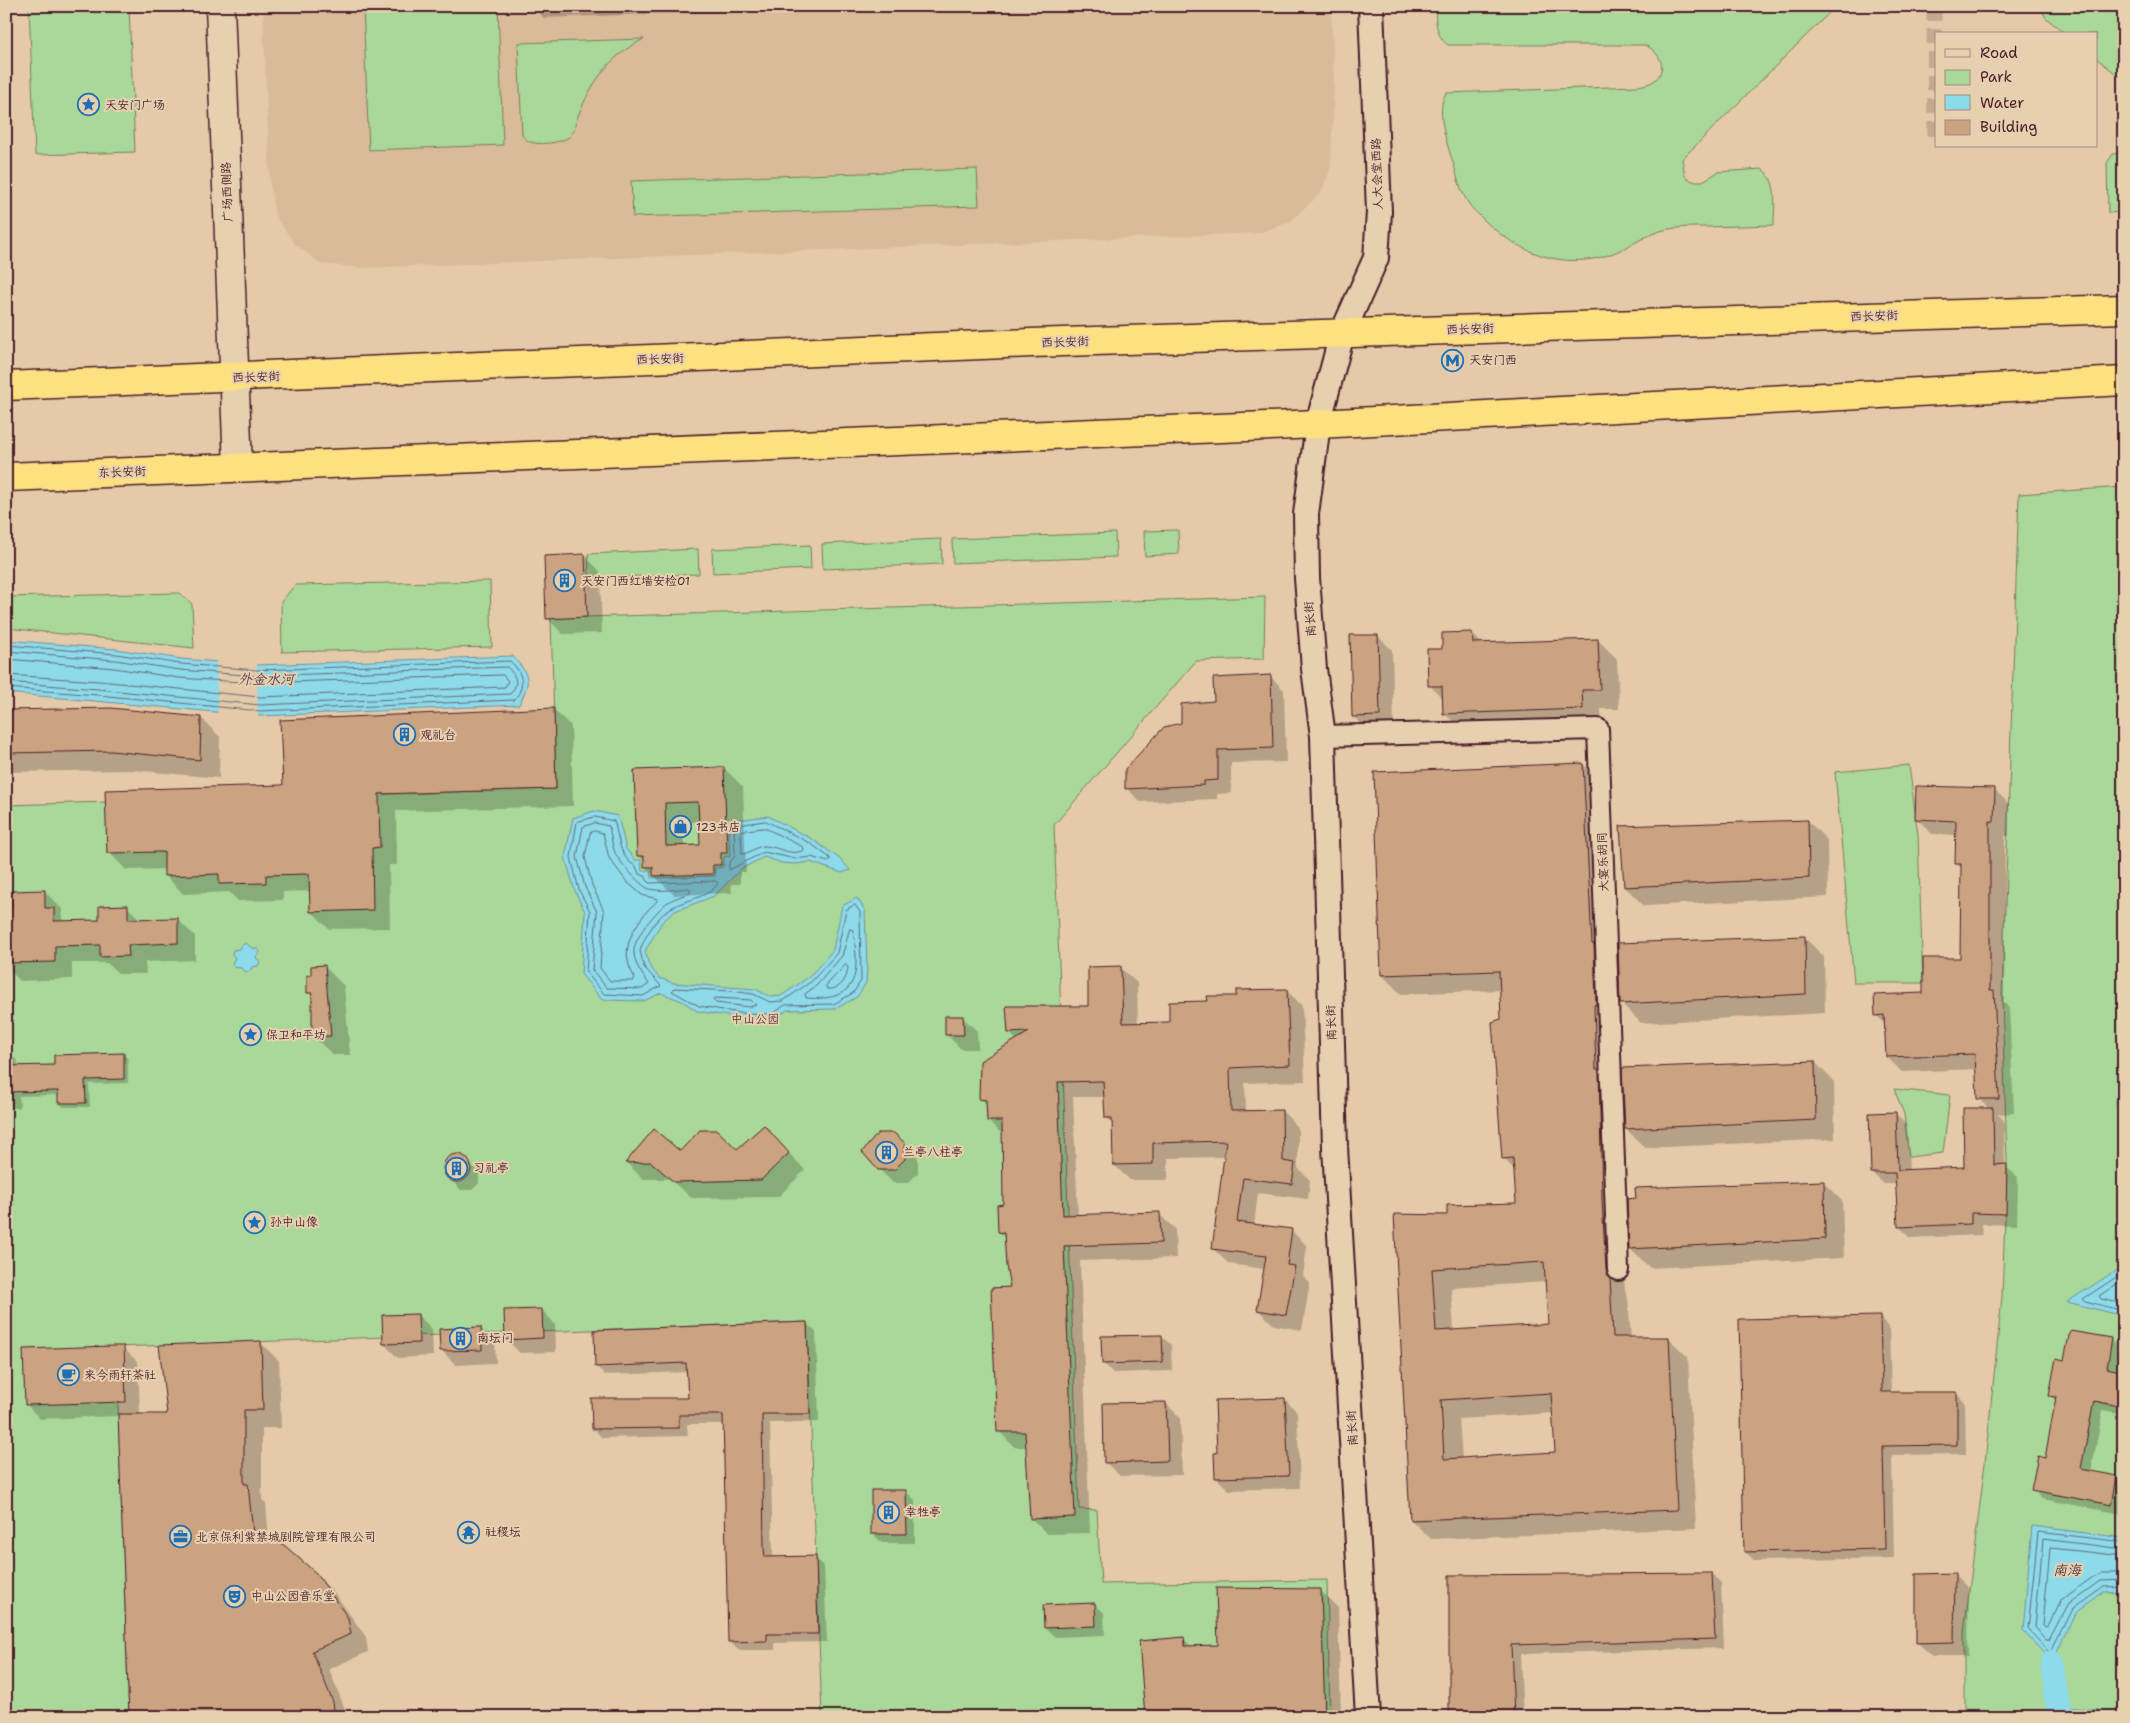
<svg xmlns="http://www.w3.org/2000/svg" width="2130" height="1723" font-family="'Shantell Sans','LXGW WenKai TC',sans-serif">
  <rect width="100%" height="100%" fill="#e4caa8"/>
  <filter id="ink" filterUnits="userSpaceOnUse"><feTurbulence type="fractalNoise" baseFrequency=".02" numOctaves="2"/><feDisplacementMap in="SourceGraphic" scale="10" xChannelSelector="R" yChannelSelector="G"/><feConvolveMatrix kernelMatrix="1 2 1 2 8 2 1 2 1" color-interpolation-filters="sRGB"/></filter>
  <g filter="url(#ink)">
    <!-- built -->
    <path fill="#d9bb9a" d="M263 6H1331L1334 79 1331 167 1321 193 1300 212 1290 222 1258 233 361 268 321 264 295 244 275 216 270 184Z"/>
    <!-- green -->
    <path fill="#a9d898" stroke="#7a7c62" d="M29 6H129L135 152 35 155Z
      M363 6H498L503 145 369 150Z
      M1435 6H1832L1830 12 1682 159 1685 176 1692 181H1703L1718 172 1762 169C1779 181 1774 205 1774 225 1751 226 1728 226 1705 227 1691 227 1675 227 1660 231 1639 238 1621 253 1598 258 1554 268 1512 248 1482 218 1478 214 1472 209 1469 204 1462 194 1458 181 1455 169 1449 149 1434 111 1446 93L1638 86C1644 85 1651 84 1656 79 1669 67 1657 49 1644 45H1448C1435 35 1436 22 1435 6Z
      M2040 6H2124V80L2096 58V34H2066L2046 18Z
      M644 39C610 55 592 82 578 116 575 123 575 132 569 137 561 143 536 146 528 141 525 139 524 137 522 135L518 43Z
      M2124 153V212L2108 213 2107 163 2113 154Z
      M977 169 979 206 633 217 631 181Z
      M2124 487V1717H1964V1632L1985 1463 2002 1297 2007 1164 2002 996 2019 494Z
      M1178 530 1179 554 1145 556 1144 531Z
      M1115 533 1116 557 953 563 952 539Z
      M941 539 942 564 823 569 822 544Z
      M810 545 811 569 713 573 712 549Z
      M698 549 699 574 589 578 588 554Z
      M490 581 492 647 282 652 281 602 295 585Z
      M179 593 192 604 194 648 6 628V597Z
      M1265 597 1264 659 1196 661 1054 825 1079 1509 1097 1510 1101 1584 1327 1580 1330 1717H822L807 1322 481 1334V1327L440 1329V1335L116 1347 129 1717H6V805L556 789 551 618Z
      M1909 765 1918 835 1923 983H1854L1835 772Z
      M1894 1089 1950 1095 1943 1153 1909 1157 1904 1114Z"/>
    <!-- water -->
    <path fill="#8cdaea" stroke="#728f9e" d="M6 640 116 649 181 659 257 665 513 656C531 678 531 679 519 705L259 716 6 693Z
      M594 811 618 816 626 849 635 860H641L642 871 650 870 651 878 715 876V868L723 867 724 857 730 856 728 821 768 816 812 839 840 859 850 870 842 873 810 862 796 864 782 863 764 857 741 869 714 896 675 911 662 922 645 951 649 965 659 978 673 983 755 989 771 997 781 996 809 977 833 950 842 906 857 898 865 910 867 965 866 983 857 997 835 1009 787 1010 774 1019 763 1017 740 1018 697 1011 682 1001 661 993 644 1001 602 1000 581 974 585 912 575 891 565 857 573 818Z
      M246 943 252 948 258 949 260 952 256 957 260 962 258 966 252 967 250 971 246 972 241 968 234 967 232 963 235 958 232 954 233 950 240 949 242 945Z
      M2124 1074V1136L2116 1103Z
      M2124 1253V1316L2067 1302 2120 1268Z
      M2032 1526 2124 1538V1591L2104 1592 2075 1613 2052 1662 2023 1631Z
      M2066 1706 2100 1709V1717H2050L2058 1709Z"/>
    <!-- pier -->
    <path fill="#e4caa8" d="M216 659 257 662 258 719 218 715Z"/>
    <!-- shadow -->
    <path fill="#0003" fill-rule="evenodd" d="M532 6H869L544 18Z
      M584 555 600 571 602 633 563 634 547 618Z
      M1472 633 1482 644 1598 640 1617 659 1619 709H1601L1602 728 1464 732 1444 713V700L1430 685 1443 650Z
      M1378 636 1392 650 1394 730 1368 731 1353 716Z
      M1271 677 1284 690 1286 762 1231 763V793L1217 794V799L1140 802 1127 788 1182 724 1215 702Z
      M553 709 571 726 573 806 396 811 397 865H389L390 928 329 929 311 911V891L283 892V900L238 901 229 892 183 894 166 876V869L126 870 109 852 284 786Z
      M6 711 201 718 220 737 219 778 131 770 6 772Z
      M1583 764 1602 783 1621 1220 1625 1291 1628 1298 1631 1338H1668L1688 1357 1696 1528 1431 1539 1411 1520 1395 1216H1448L1517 1204 1515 1170 1503 1158 1501 990 1401 994 1382 975ZM1546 1282 1549 1325 1454 1331 1451 1288ZM1554 1413 1556 1453 1462 1459 1459 1419Z
      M724 768 743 787 746 872H740V884H731L732 893 674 895 645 867V862L638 855 635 771ZM683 822H700L701 846 684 847Z
      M1994 789 2009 804V836H2005L2004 1002 2009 1007 2014 1113 1998 1114 2004 1121 2005 1166 2018 1177 2017 1225 1982 1224V1235L1910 1238 1899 1226 1897 1184H1884L1872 1173 1895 1113 1907 1125 1909 1171 1965 1168 1989 1109 1979 1099 1977 1069 1902 1072 1887 1057 1886 1025 1876 1015 1924 994 1962 959 1963 870 1956 863 1957 835 1932 834 1917 819Z
      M1808 821 1827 840 1828 897 1644 906 1625 887Z
      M44 891 62 909V918L66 922 101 921 127 907 141 920 177 919 195 936V960L145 962 146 974H119L107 963H72V979L20 981 6 967V910H13Z
      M1804 937 1824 957 1825 1013 1641 1023 1621 1003Z
      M324 966 344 986 350 1055H333L313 1036V997L309 993 313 976Z
      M1121 968 1137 983 1138 1024H1170L1209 1002 1286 990 1302 1006 1305 1081 1245 1083 1246 1112 1282 1111 1298 1127V1168L1310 1180 1308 1199 1258 1193 1254 1226 1292 1231 1307 1246 1303 1276 1310 1283 1302 1330 1274 1325 1258 1310 1265 1269 1229 1264 1213 1249 1225 1157 1168 1158V1180H1130L1114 1165 1113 1124 1106 1117 1105 1097H1073L1078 1216 1159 1214 1175 1229 1176 1258 1080 1261 1090 1533 1047 1534 1031 1518 1027 1447H1014L999 1431 1011 1288 1006 1239 999 1232 1004 1205V1136L988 1121 987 1105 981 1098 1017 1041 1009 1032 1090 1007Z
      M962 1017 977 1031 978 1049H961L947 1035Z
      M123 1054 128 1059V1083L89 1084 90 1107H64L59 1103V1095L19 1096 20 1108H6V1057H13L18 1061V1067L55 1066Z
      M1815 1062 1834 1082 1835 1139 1645 1148 1626 1129Z
      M764 1127 805 1170 778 1197 692 1198 669 1179H643L627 1163 680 1153 737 1151Z
      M905 1144 918 1158V1173L908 1183H893L879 1169Z
      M452 1155H462L479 1173V1183L472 1190H461L444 1173V1163Z
      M1823 1182 1842 1201 1844 1258 1650 1268 1630 1249Z
      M542 1310 555 1324 556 1352 520 1353 506 1339Z
      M418 1315 432 1329 433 1356 398 1358 384 1344Z
      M1880 1317 1889 1327 1891 1393H1956L1965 1403 1966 1454 1892 1455 1894 1558 1755 1561 1745 1552Z
      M806 1323 816 1332 819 1422 770 1423 773 1558 815 1557 824 1566 827 1642 775 1643V1650H738L729 1641 724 1424H687L688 1436 602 1438 593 1428 689 1399 688 1372 605 1375 596 1366Z
      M481 1329 495 1343 496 1363 456 1365 441 1350Z
      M2071 1332 2112 1340 2121 1349 2117 1372 2124 1373V1414L2103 1410 2091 1472 2117 1477 2124 1484 2121 1514 2042 1499 2033 1490 2046 1459 2057 1402 2050 1395 2065 1361Z
      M1161 1336 1171 1345 1172 1371 1113 1373 1103 1363Z
      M261 1343 279 1361 281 1428H262V1500L266 1503 269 1541 316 1575 335 1594 366 1637 368 1652 329 1669 348 1717H131L119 1416 40 1419 26 1404 123 1348 138 1362 140 1415 168 1416Z
      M1285 1399 1297 1412 1300 1488 1229 1490 1216 1478 1218 1455Z
      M1166 1403 1180 1418 1182 1475 1120 1476 1105 1462Z
      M906 1491 915 1500V1543H882L873 1534Z
      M1712 1574 1721 1583 1724 1648 1520 1654 1523 1717H1450V1577Z
      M1955 1575 1969 1589 1968 1656H1932L1917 1642Z
      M1320 1590 1338 1608 1341 1717H1146L1184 1639 1192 1647 1219 1646Z
      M1095 1604 1104 1613 1105 1635 1055 1637 1045 1628 1044 1606Z"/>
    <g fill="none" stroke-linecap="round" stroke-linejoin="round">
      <!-- shore -->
      <path stroke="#646a77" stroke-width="1" d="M6 645 116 654 181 664 257 670 510 661C523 672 526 687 514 700L260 711 98 695 6 688
        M6 651 115 660 180 670 257 676 507 667C517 676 519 684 510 694L260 705 98 689 6 682
        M6 659 114 668 179 678 257 683 503 675 508 681 505 687 260 697 99 681 6 675
        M595 817 614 821C619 836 619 859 636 866L639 874 645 876 649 883 716 881 718 883C711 897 688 899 675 906 659 913 645 935 640 951L644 967 661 986 643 996 604 994 586 972 590 911 579 890 571 857 577 822Z
        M766 821 810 843 830 858V861L828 862 811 857 796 859 764 852 729 870V863L735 856 734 826Z
        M595 823 609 826C611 835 612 845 615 853 619 861 642 888 650 889 661 892 677 889 689 888L691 890 690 893C683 896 674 898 668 902 657 910 632 939 634 953 635 966 642 974 649 984L642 989 607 988 592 970 597 912 585 887 577 857 583 827Z
        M765 828 803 847 804 850C790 857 778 846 764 846 756 846 749 854 742 854L741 831Z
        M595 831 603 833 609 858 627 882 642 895 658 899C656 904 651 906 648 910 630 932 619 953 635 978L633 981H610L600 968 604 911 592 885 585 857 590 833Z
        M855 905 860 912 861 981 853 993 834 1004 785 1005 773 1014 740 1013 699 1006 672 991 675 988 731 991 753 994 770 1002 783 1001 812 981 837 953 846 910Z
        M850 929 853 930C860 974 859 1002 806 998L805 994 817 985 842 956Z
        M846 965 848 967C847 980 840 990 827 989L826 986Z
        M716 998 751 1000 756 1005 749 1007 716 1003 713 1000Z
        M2124 1272 2083 1299 2085 1301 2124 1311
        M2124 1279 2099 1296 2101 1299 2124 1304
        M2124 1542 2038 1532 2028 1629 2048 1651H2051L2072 1609 2103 1587 2124 1586
        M2124 1549 2043 1539 2035 1627 2046 1640H2049L2068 1604 2100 1581 2124 1580
        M2124 1556 2050 1548 2043 1625 2045 1627 2048 1626 2060 1601 2093 1577 2102 1573H2124"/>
      <!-- canal -->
      <path stroke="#8cdaea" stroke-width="24" d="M2052 1662 2058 1709"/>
    </g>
    <!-- building -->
    <path fill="#cba380" stroke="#4a1f2b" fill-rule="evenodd" d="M585 554 587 617 546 619 544 556Z
      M1472 632 1473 643 1598 639 1600 690H1582L1583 709 1443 714 1442 686H1428L1427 649H1442V633Z
      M1350 635H1378L1380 716 1352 717Z
      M1271 675 1273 748 1218 750V780L1204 781V785L1125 789V769L1164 727 1181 723V704L1214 701 1213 678Z
      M111 708 201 717 200 760 111 751 6 753V710Z
      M554 708 556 789 379 794 380 847 372 848 373 910 310 912 309 874 266 875V883L219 884V874L164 876V852L107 853 105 790 283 785 280 720Z
      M1583 763 1592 944H1594L1596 1005H1594L1596 1069H1599L1602 1200 1606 1270 1610 1278 1613 1337H1669L1677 1510 1410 1520 1394 1214 1447 1215V1205L1516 1203 1513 1158 1502 1159 1492 1022 1501 1019 1499 971 1381 975 1374 772ZM1544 1262 1548 1324 1436 1331 1432 1269ZM1551 1393 1555 1452 1444 1459 1441 1400Z
      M724 767 727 853H721V865H713V874L653 876V867H644V856H637L634 770ZM698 802 700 845 666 846 665 803Z
      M1916 786 1995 788 1994 822 1990 821V990H1994L1999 1099H1977L1975 1054 1886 1057 1884 1015 1875 1016 1874 995 1923 993V958H1960L1961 864H1955L1956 821 1915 819Z
      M1808 820 1809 878 1624 887 1620 826Z
      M45 890V908H54V921L99 920V906L128 905V919L178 918V943L128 945 129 956 100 957V945L55 946V962L6 963V909L12 908 11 891Z
      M1805 936 1806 994 1620 1004 1618 943Z
      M325 965 331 1036 312 1037V993H307V975H311V966Z
      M1121 966 1123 1023 1169 1022V1002L1208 1001 1207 996H1236V990L1287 989 1290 1065 1230 1068 1231 1111 1282 1110 1283 1161 1295 1163 1292 1184 1243 1178 1237 1222 1292 1229 1287 1265 1295 1266 1286 1315 1257 1310 1266 1256 1212 1249 1226 1141 1153 1143V1164L1113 1165 1112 1118H1105L1103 1081 1058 1082 1063 1215 1160 1212 1161 1243 1064 1246 1075 1517 1030 1519 1025 1432H997L991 1288 1010 1287 1006 1266 1004 1233 998 1232 997 1205 1003 1204 1002 1121H987L986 1100 979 1099 980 1061 1029 1032 1008 1033 1006 1006H1088V967Z
      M945 1016H963L964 1035H945Z
      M124 1053V1079L85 1080 86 1103H58V1091L6 1092V1066L54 1065V1055Z
      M1815 1061 1816 1120 1625 1129 1622 1068Z
      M1963 1108H1993L1994 1165 2007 1164 2006 1214 1971 1213V1224L1898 1227 1895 1173H1871L1869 1113 1896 1112 1898 1170 1964 1167Z
      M764 1125 789 1153 761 1180 674 1182 651 1162 625 1163 654 1129 680 1151 700 1130H717L737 1149Z
      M878 1133H894L905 1143V1159L894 1170H878L862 1152Z
      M443 1168a14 14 0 1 1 28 0a14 14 0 1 1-28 0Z
      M1824 1181 1825 1239 1629 1249 1627 1199 1636 1198 1635 1188Z
      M542 1309 543 1338 505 1340 504 1310Z
      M418 1314 419 1343 383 1344 382 1315Z
      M1880 1316 1882 1392H1957V1445L1883 1446 1885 1549 1744 1552 1739 1319Z
      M807 1322 810 1414H762L764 1548 765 1557 816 1556 818 1634H767V1641L728 1642 723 1415H679V1428L592 1429 591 1398H688L686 1363 595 1367 594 1330Z
      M481 1327 482 1350 440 1351 439 1329Z
      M2070 1331 2112 1338 2107 1368 2124 1372V1407L2094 1401 2081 1469 2117 1476 2112 1505 2031 1490 2038 1456 2045 1458 2056 1397 2049 1396 2056 1358 2064 1360Z
      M1162 1335 1163 1362 1102 1364 1101 1336Z
      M261 1341 263 1410H244V1484H248L253 1533 284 1545 317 1574 348 1618 351 1634 312 1651 333 1702 335 1717H129L118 1414H167L159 1345Z
      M112 1346H124L126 1402 25 1405 23 1349Z
      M1285 1398 1289 1476 1215 1478 1214 1453H1217L1215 1400Z
      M1166 1402 1168 1461 1104 1463 1103 1403Z
      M871 1490H906L907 1534H871Z
      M1712 1573 1715 1639 1511 1645 1514 1717H1449V1575Z
      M1955 1573 1954 1642 1916 1643V1574Z
      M1216 1588 1321 1589 1325 1717H1145L1139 1641 1184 1637 1185 1646 1218 1645Z
      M1095 1603 1096 1626 1044 1628 1043 1605Z"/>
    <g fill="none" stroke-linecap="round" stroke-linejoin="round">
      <!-- pedestrian-tunnel -->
      <path stroke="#c5a88f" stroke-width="15" stroke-dasharray="15 8" stroke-linecap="butt" d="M1934 6 1935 142"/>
      <defs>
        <path id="minor" d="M1323 736 1598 729 1618 1270"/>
        <path id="tertiary" d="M1368 1717 1335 1147 1323 736 1314 669 1307 578 1306 514 1318 424 1342 334 1376 258 1379 212 1371 6"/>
        <path id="secondary" d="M220 6 238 468"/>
        <path id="trunk" d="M6 386 1031 343 2124 309
          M6 477 1318 424 2124 381"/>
      </defs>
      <!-- minor casing -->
      <use href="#minor" stroke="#4a1f2b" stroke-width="24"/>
      <!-- tertiary casing -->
      <use href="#tertiary" stroke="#4a1f2b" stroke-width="28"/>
      <!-- secondary casing -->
      <use href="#secondary" stroke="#4a1f2b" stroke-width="31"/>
      <!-- trunk casing -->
      <use href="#trunk" stroke="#4a1f2b" stroke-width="31"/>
      <!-- minor -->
      <use href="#minor" stroke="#e7d0b0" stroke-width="20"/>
      <!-- tertiary -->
      <use href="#tertiary" stroke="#e7d0b0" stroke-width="24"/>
      <!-- secondary -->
      <use href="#secondary" stroke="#e7d0b0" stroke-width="28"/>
      <!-- trunk -->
      <use href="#trunk" stroke="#fde080" stroke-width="28"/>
    </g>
  </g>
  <!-- icons -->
  <defs>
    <symbol id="sight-ring" viewBox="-11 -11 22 22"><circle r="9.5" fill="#e7d0b0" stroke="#1f6fb2" stroke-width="1.5"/><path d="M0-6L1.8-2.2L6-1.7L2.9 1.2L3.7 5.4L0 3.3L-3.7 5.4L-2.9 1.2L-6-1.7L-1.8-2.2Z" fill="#1f6fb2"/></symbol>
    <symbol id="metro-ring" viewBox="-11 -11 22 22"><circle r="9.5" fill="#e7d0b0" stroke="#1f6fb2" stroke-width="1.5"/><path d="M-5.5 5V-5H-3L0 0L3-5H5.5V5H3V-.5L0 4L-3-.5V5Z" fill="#1f6fb2"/></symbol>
    <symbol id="building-ring" viewBox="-11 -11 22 22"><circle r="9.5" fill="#e7d0b0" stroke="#1f6fb2" stroke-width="1.5"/><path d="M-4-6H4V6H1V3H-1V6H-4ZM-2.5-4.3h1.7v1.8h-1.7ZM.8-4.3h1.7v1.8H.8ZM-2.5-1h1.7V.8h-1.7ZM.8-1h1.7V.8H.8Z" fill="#1f6fb2"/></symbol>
    <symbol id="shop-ring" viewBox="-11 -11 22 22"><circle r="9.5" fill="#e7d0b0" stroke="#1f6fb2" stroke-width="1.5"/><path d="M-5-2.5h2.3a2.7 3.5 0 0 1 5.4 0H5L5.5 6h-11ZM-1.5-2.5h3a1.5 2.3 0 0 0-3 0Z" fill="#1f6fb2"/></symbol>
    <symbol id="cafe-ring" viewBox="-11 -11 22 22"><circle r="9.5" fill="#e7d0b0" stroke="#1f6fb2" stroke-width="1.5"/><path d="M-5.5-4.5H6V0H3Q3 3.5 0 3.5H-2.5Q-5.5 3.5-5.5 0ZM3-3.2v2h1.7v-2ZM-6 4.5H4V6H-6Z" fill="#1f6fb2"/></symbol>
    <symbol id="temple-ring" viewBox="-11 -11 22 22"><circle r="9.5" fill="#e7d0b0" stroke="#1f6fb2" stroke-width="1.5"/><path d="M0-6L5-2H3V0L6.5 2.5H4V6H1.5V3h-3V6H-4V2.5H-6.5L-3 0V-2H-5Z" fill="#1f6fb2"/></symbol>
    <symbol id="office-ring" viewBox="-11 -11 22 22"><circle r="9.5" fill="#e7d0b0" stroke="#1f6fb2" stroke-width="1.5"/><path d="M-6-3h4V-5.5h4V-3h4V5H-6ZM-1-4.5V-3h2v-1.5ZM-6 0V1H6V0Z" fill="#1f6fb2"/></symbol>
    <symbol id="theatre-ring" viewBox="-11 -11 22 22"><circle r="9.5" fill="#e7d0b0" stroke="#1f6fb2" stroke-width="1.5"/><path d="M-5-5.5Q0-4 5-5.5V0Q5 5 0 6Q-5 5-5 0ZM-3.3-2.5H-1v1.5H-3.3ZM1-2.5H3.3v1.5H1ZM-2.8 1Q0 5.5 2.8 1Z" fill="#1f6fb2"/></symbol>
  </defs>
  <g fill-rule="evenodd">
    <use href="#sight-ring" x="76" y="92" width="25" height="25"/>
    <use href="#metro-ring" x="1440" y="348" width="25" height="25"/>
    <use href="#building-ring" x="552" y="568" width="25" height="25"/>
    <use href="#building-ring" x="392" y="722" width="25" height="25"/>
    <use href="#shop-ring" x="668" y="814" width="25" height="25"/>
    <use href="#sight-ring" x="238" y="1022" width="25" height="25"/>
    <use href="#building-ring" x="874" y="1140" width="25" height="25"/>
    <use href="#building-ring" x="444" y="1156" width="25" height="25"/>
    <use href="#sight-ring" x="242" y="1210" width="25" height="25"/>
    <use href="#building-ring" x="448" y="1326" width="25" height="25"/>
    <use href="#cafe-ring" x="56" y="1362" width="25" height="25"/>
    <use href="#building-ring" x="876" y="1500" width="25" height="25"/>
    <use href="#temple-ring" x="456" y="1520" width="25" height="25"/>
    <use href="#office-ring" x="168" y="1524" width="25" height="25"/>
    <use href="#theatre-ring" x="222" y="1584" width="25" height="25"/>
  </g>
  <g text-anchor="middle" stroke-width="4" stroke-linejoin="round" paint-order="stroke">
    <!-- poi labels -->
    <g font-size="12" fill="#4a1f2b" stroke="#e7d0b0" text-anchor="start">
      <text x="105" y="109">天安门广场</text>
      <text x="1469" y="364">天安门西</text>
      <text x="581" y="585">天安门西红墙安检01</text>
      <text x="420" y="739">观礼台</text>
      <text x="696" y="831">123书店</text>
      <text x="266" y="1039">保卫和平坊</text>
      <text x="903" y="1156">兰亭八柱亭</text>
      <text x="473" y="1172">习礼亭</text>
      <text x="270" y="1226">孙中山像</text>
      <text x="477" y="1342">南坛门</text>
      <text x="84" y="1379">来今雨轩茶社</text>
      <text x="905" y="1516">幸牲亭</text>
      <text x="485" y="1536">社稷坛</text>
      <text x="196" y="1541">北京保利紫禁城剧院管理有限公司</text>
      <text x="251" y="1600">中山公园音乐堂</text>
    </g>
    <!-- street labels -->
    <g font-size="12" fill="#4a1f2b" stroke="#e7d0b0">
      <text transform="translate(1377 174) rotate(-92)" y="4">人大会堂西路</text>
      <text transform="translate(227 192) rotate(-92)" y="4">广场西侧路</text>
      <text transform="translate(1874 316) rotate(-2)" y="4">西长安街</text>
      <text transform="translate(1470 329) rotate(-2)" y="4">西长安街</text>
      <text transform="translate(1065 342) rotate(-2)" y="4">西长安街</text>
      <text transform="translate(660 359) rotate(-2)" y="4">西长安街</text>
      <text transform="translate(256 377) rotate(-2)" y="4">西长安街</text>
      <text transform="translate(122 472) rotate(-2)" y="4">东长安街</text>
      <text transform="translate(1310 619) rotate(-95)" y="4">南长街</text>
      <text transform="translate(1603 862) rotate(-92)" y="4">大宴乐胡同</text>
      <text transform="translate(1331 1023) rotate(-92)" y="4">南长街</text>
      <text transform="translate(1352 1428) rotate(-94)" y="4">南长街</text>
    </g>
    <!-- park labels -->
    <g font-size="12" fill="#583b3b" stroke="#e7d0b0">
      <text x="755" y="1023">中山公园</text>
    </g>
    <!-- water labels -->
    <g font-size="14" font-style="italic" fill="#543b48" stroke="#e7d0b0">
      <text x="266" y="684">外金水河</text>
      <text x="2067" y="1575">南海</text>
    </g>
  </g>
  <!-- margin -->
  <rect width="2130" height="1723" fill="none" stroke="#e7d0b0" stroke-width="25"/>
  <rect x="12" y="12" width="2105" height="1698" fill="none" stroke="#4a1f2b" stroke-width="2" filter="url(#ink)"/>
  <!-- legend -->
  <rect x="1935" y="32" width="162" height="115" fill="#e7d0b0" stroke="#a8897b"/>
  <rect x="1945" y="49" width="25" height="8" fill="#e7d0b0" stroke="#a8897b"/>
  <text x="1980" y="58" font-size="15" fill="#4a1f2b">Road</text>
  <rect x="1945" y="70" width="25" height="15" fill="#a9d898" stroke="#a8897b"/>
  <text x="1980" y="82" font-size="15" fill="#4a1f2b">Park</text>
  <rect x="1945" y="95" width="25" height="15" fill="#8cdaea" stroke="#a8897b"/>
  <text x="1980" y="108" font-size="15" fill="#4a1f2b">Water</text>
  <rect x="1945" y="120" width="25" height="15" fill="#cba380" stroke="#a8897b"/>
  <text x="1980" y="132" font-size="15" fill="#4a1f2b">Building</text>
</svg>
